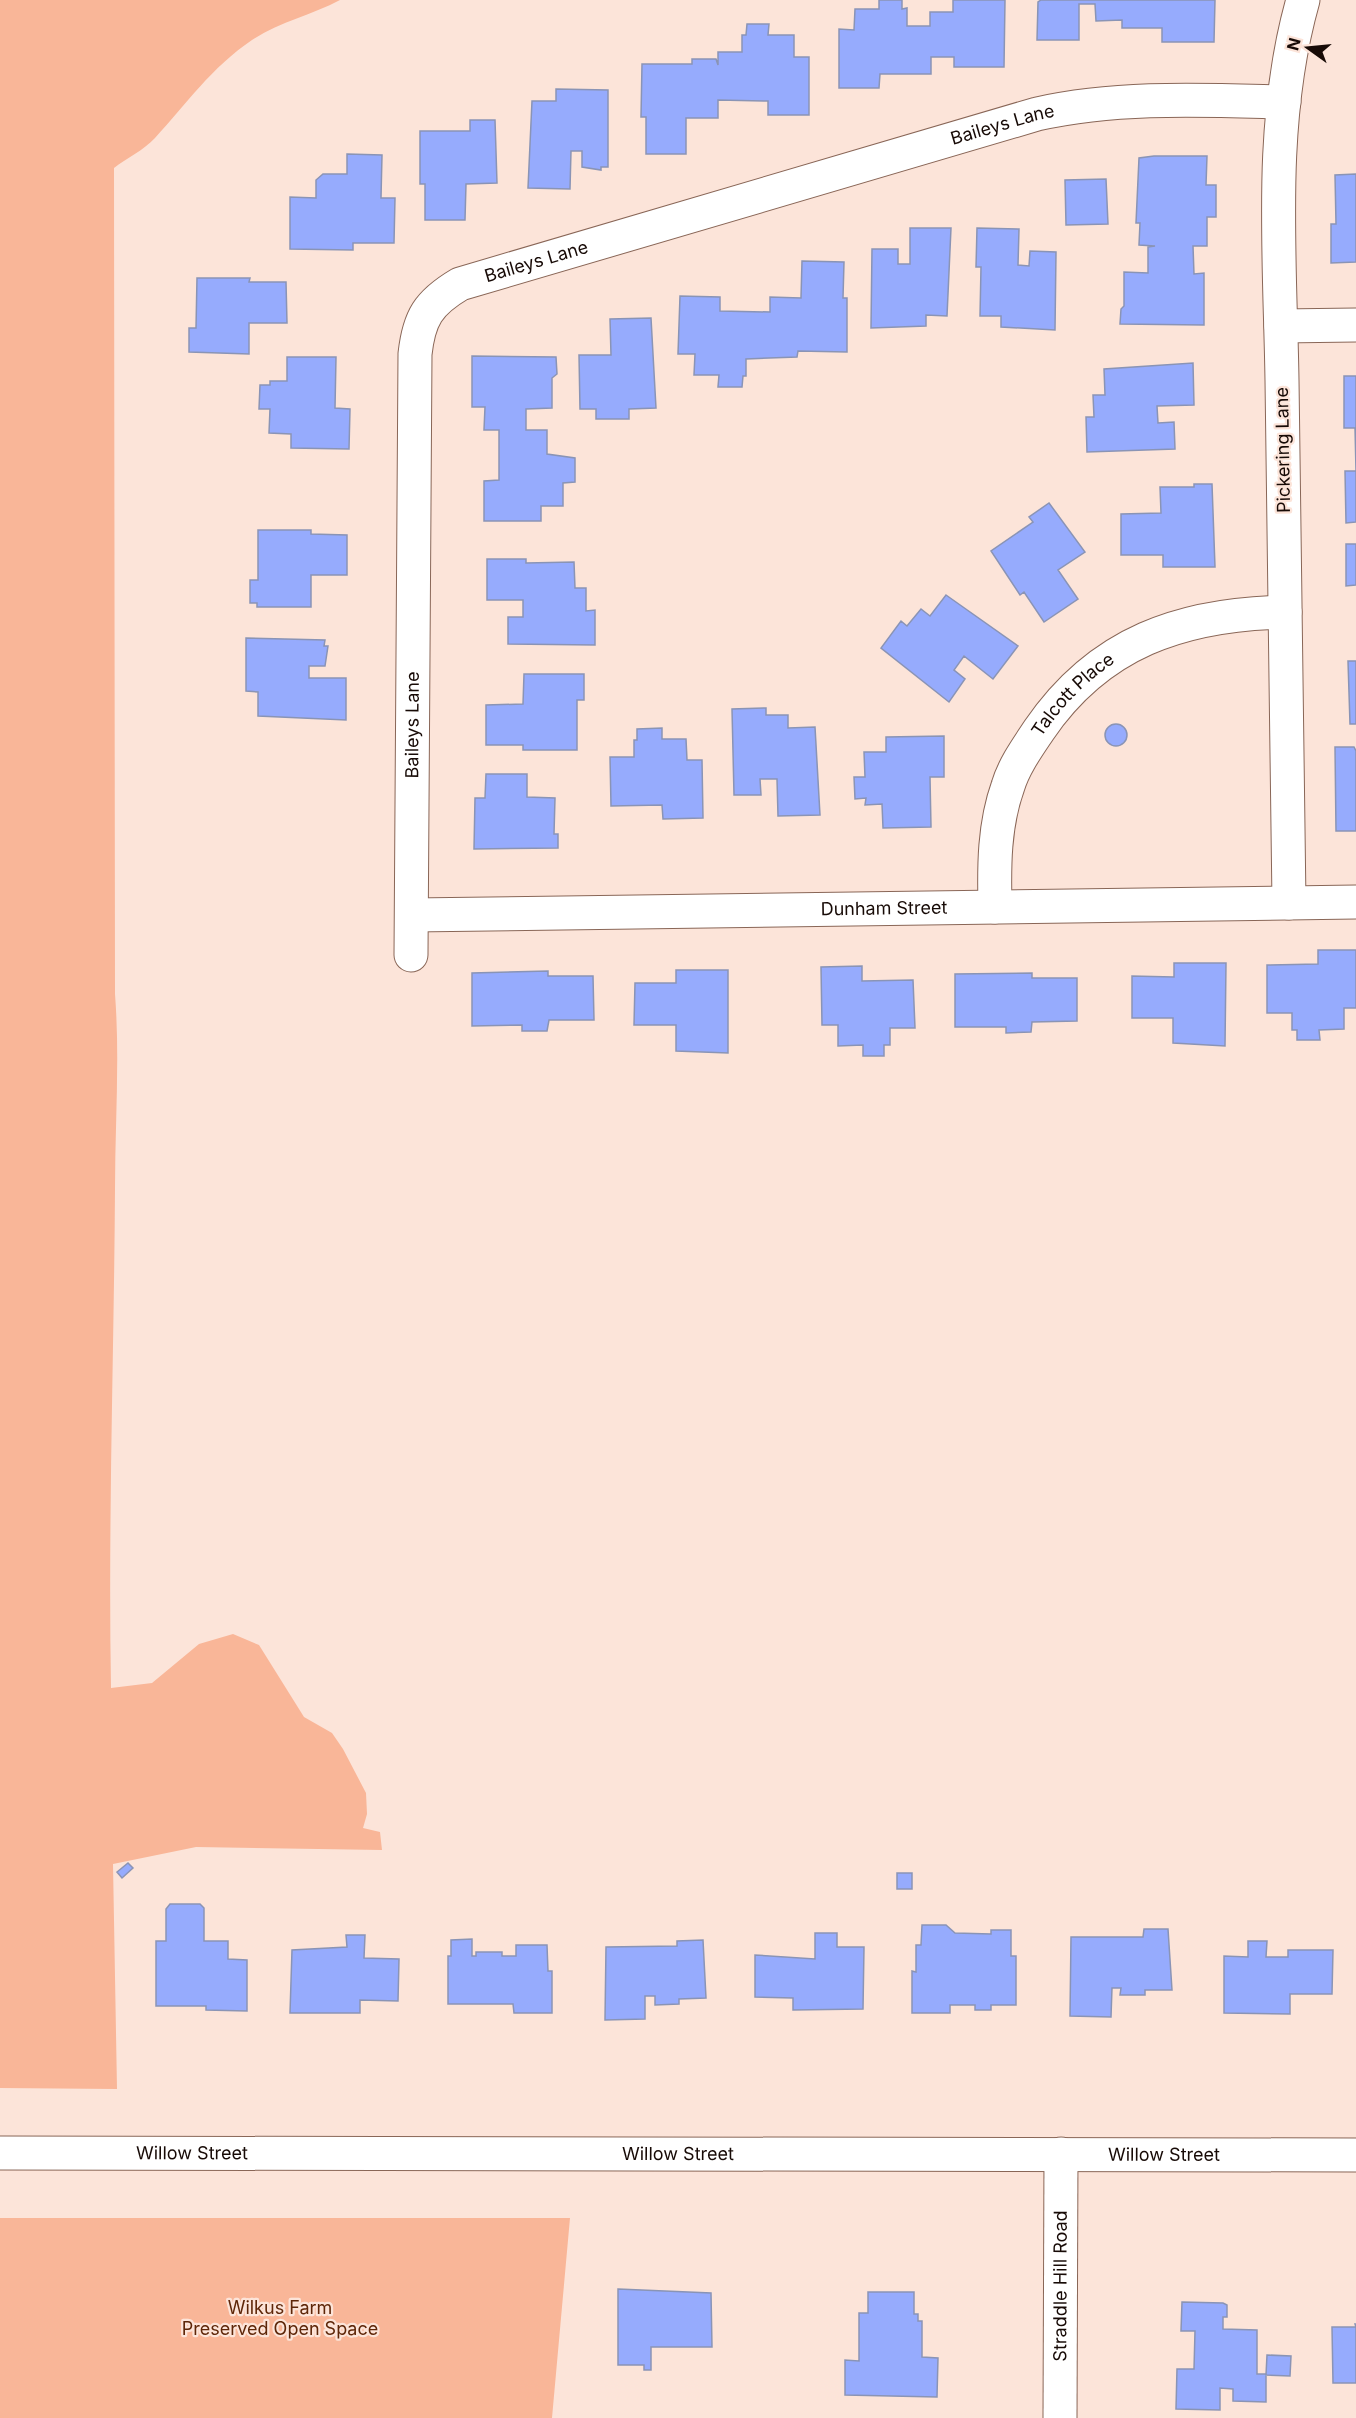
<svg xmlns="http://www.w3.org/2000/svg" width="1356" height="2418" font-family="Inter,sans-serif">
  <rect width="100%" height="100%" fill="#fce4d9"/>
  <!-- green -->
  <path fill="#f9b698" d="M0 0H340C312 15 279 22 252 40 212 67 186 104 155 138 144 150 127 158 114 168L115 994C120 1059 115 1124 115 1189 114 1355 108 1521 111 1688L152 1683 199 1644 233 1634 259 1645 304 1717 332 1733 343 1749 366 1793 367 1814 363 1828 380 1832 382 1850 196 1847 113 1864 117 2089 0 2088Z
    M0 2218H570L552 2418H0Z"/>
  <!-- building -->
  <path fill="#96abfd" stroke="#8a94b5" stroke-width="1.5" d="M879 0H902V9L907 8V26H930V12H953V0H1005L1004 67H954V57H931V74H880L879 88H839V29L854 30 855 9H879Z
    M1041 0H1215L1214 42H1162V28H1122V20L1096 21 1095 4H1079V40H1037L1038 2Z
    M747 24H769L768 35H794V57H809V115H768V101L718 100V118H686V154H646V117H641L642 64H692V59H716L718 65V52H742V35H746Z
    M556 89 608 90V167H601V170L582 167V151H571L570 189 528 188 532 101H556Z
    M470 120H495L497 183 466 184 465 220H425V184H420V131H470Z
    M347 154 382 155 381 198H395L394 243H353V250L290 249V197L316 198V180L323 174H347Z
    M1154 156H1207L1206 185H1216V217H1207V246H1193L1194 274 1204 273V325L1120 324 1121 309 1124 306V272L1148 273V247L1155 246 1139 245 1140 223H1136L1139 158Z
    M1356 174V262L1331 263V224H1336L1335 175Z
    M1106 179 1108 224 1066 225 1065 180Z
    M910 228H951L947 316 926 315V326L871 328 872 249H898V264H910Z
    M977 228 1019 229 1018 265 1029 266 1030 251 1056 252 1055 330 1001 327V316H980L981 267H976Z
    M802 261 844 262 843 298H847V352L798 351 797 357 746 359V376H743L742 387H718L719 375H694L695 354H678L680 296 720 297V311L770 312V297L801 298Z
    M197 278H250L249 282H286L287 323H249V354L189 352V328H196Z
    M651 318 656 408 629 409V419H596V409H580L579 355H611L610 319Z
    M472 356 556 357 557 374 552 378V408L526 409V430H547V454L575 458V482L563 483V506H541V521H484V481L499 480V430H484L485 407H472Z
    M287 357H336L335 408 350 409 349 449 291 448V434L269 433 270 409H259L260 385H270V381H287Z
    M1193 363 1194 405 1157 406 1158 423 1174 422 1175 449 1087 452 1086 417H1094L1093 395H1105L1104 369Z
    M1344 376H1356V522L1346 523 1345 471H1356L1355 428H1344Z
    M1194 484H1212L1215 567H1163V555H1121V514L1161 513 1160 487H1194Z
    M1049 503 1085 552 1058 570 1078 599 1044 622 1024 592 1020 595 991 551 1033 522 1029 517Z
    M258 530H311V534L347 535V575H311V607H257V603H250V580H258Z
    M1346 544H1356V585L1346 586Z
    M487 559H526V563L574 562 575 588H586V611L595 610V645L508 644V617H523V600H487Z
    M946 595 1018 646 993 679 964 656 954 670 965 679 949 702 881 648 901 621 907 626 921 609 930 616Z
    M246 638 325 640 324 646H328L325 666H309V678H346V720L258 716V692L246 691Z
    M1348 661H1356V724H1350Z
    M524 674H584V700H577V750H523V745H486V705L523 704Z
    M766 708V715H788V728L815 727 820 815 778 816 777 779H760L761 795H734L732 709Z
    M1105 735a11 11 0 1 1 22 0a11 11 0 1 1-22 0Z
    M662 728V739H686L687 760H702L703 818 663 819 662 805 611 806 610 757H634V740H637V729Z
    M944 736V777H930L931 827 883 828 882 804 865 805 866 798 855 799 854 777H865L864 752H886V737Z
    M1335 747H1354L1356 751V831H1336Z
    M486 774H527V797L555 798 554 834H558V848L474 849 475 798H485Z
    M1318 950H1356V1008H1344V1029L1319 1030 1320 1040H1297V1030H1292V1013H1267V965L1318 964Z
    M1174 963H1226L1225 1046 1173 1043V1018H1132V976L1174 977Z
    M862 966V981L913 980 915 1028H890V1045H884V1056H863V1045L838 1046V1025H822L821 967Z
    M676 970H728V1053L676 1051V1025H634L635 983H676Z
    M548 971V976H593L594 1020H549L547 1031H522V1025L472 1026V973Z
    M1032 973V978H1077V1021L1032 1022 1031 1032 1006 1033V1027H955V974Z
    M128 1863 133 1868 122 1878 117 1872Z
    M897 1873H912V1889H897Z
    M170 1904H200L204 1908V1941H228V1959L247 1960V2011L206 2010V2006H156V1941H166V1909Z
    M922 1925H946L955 1933 991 1934V1930H1011V1956H1016V2005H991V2010H975V2005H950V2013H912V1971L916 1972V1945H921Z
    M1144 1929H1168L1172 1990H1145V1995H1120L1121 1988H1112L1111 2017 1070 2016 1071 1937H1143Z
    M815 1933H837V1947H864L863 2009 793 2010V1998L755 1997V1955L815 1959Z
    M346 1935H365L364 1958 399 1959 398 2001 360 2000V2013H290L292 1950 347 1947Z
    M472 1939V1956H476V1952H502V1956H516V1945H547L548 1971H552V2013H514L513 2004H448V1956H451V1940Z
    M703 1940 706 1998 679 1999V2004L655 2005V1996H645V2019L605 2020 606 1947 677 1946V1941Z
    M1248 1941H1267L1266 1957H1288V1950H1333L1332 1994H1290V2014L1224 2013V1956L1248 1957Z
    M618 2289 711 2293 712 2347H651V2370H644V2365H618Z
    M868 2292H914V2314H918V2321H922V2357L938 2358 937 2397 845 2395V2360L859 2361V2313H868Z
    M1182 2302 1223 2303 1227 2305V2317H1223V2329L1257 2330V2374H1266V2402L1233 2401V2389L1220 2388V2410L1176 2409 1177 2369H1194L1195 2331H1181Z
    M1355 2324H1356V2383H1333L1332 2327H1356Z
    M1267 2355 1291 2356 1290 2376 1266 2375Z"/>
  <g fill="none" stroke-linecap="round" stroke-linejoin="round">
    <defs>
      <g id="street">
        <path d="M1281 326 1356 325"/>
        <path d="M1289 903C1287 729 1284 554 1282 380 1280 254 1268 123 1303 0"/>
        <path id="s1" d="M995 907C994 866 994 825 1008 786 1014 766 1027 748 1039 730 1099 642 1182 614 1285 612"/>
        <path id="s2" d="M412 915 1356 902"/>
        <path id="s3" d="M411 955 415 354C419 318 428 303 460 284L1037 114C1119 96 1201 100 1284 102"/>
        <path id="s4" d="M0 2153 1356 2155"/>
        <path id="s5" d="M1060 2418 1061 2154"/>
      </g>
    </defs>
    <!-- street casing -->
    <use href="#street" stroke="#896657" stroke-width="35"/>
    <!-- street -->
    <use href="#street" stroke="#fff" stroke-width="33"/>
  </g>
  <g text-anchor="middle" stroke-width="4.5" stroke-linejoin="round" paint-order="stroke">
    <!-- street labels -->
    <g font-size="18" fill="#170a06" stroke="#fce4d9">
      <text dy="6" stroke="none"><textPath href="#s3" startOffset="1254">Baileys Lane</textPath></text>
      <text dy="6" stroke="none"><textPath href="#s3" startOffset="768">Baileys Lane</textPath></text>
      <text transform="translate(1283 450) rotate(-91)" y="6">Pickering Lane</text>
      <text dy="6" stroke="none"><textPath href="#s1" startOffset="236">Talcott Place</textPath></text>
      <text dy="6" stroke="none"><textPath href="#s3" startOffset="230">Baileys Lane</textPath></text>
      <text dy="6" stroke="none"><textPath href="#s2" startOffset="472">Dunham Street</textPath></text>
      <text dy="6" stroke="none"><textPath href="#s4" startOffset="192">Willow Street</textPath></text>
      <text dy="6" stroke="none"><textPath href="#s4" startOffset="678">Willow Street</textPath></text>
      <text dy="6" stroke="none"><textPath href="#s4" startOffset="1164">Willow Street</textPath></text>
      <text dy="6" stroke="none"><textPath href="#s5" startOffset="132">Straddle Hill Road</textPath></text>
    </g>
    <!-- park labels -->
    <g font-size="18" fill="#5e2608" stroke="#fce4d9">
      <text x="280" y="2314">Wilkus Farm<tspan x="280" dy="21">Preserved Open Space</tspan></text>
    </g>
  </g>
  <!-- north arrow -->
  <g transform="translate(1308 48) rotate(285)" stroke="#fce4d9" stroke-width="4.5" paint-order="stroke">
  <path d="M0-4.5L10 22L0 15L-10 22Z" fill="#170a06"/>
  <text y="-9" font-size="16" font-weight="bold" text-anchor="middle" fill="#170a06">N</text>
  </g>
</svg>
